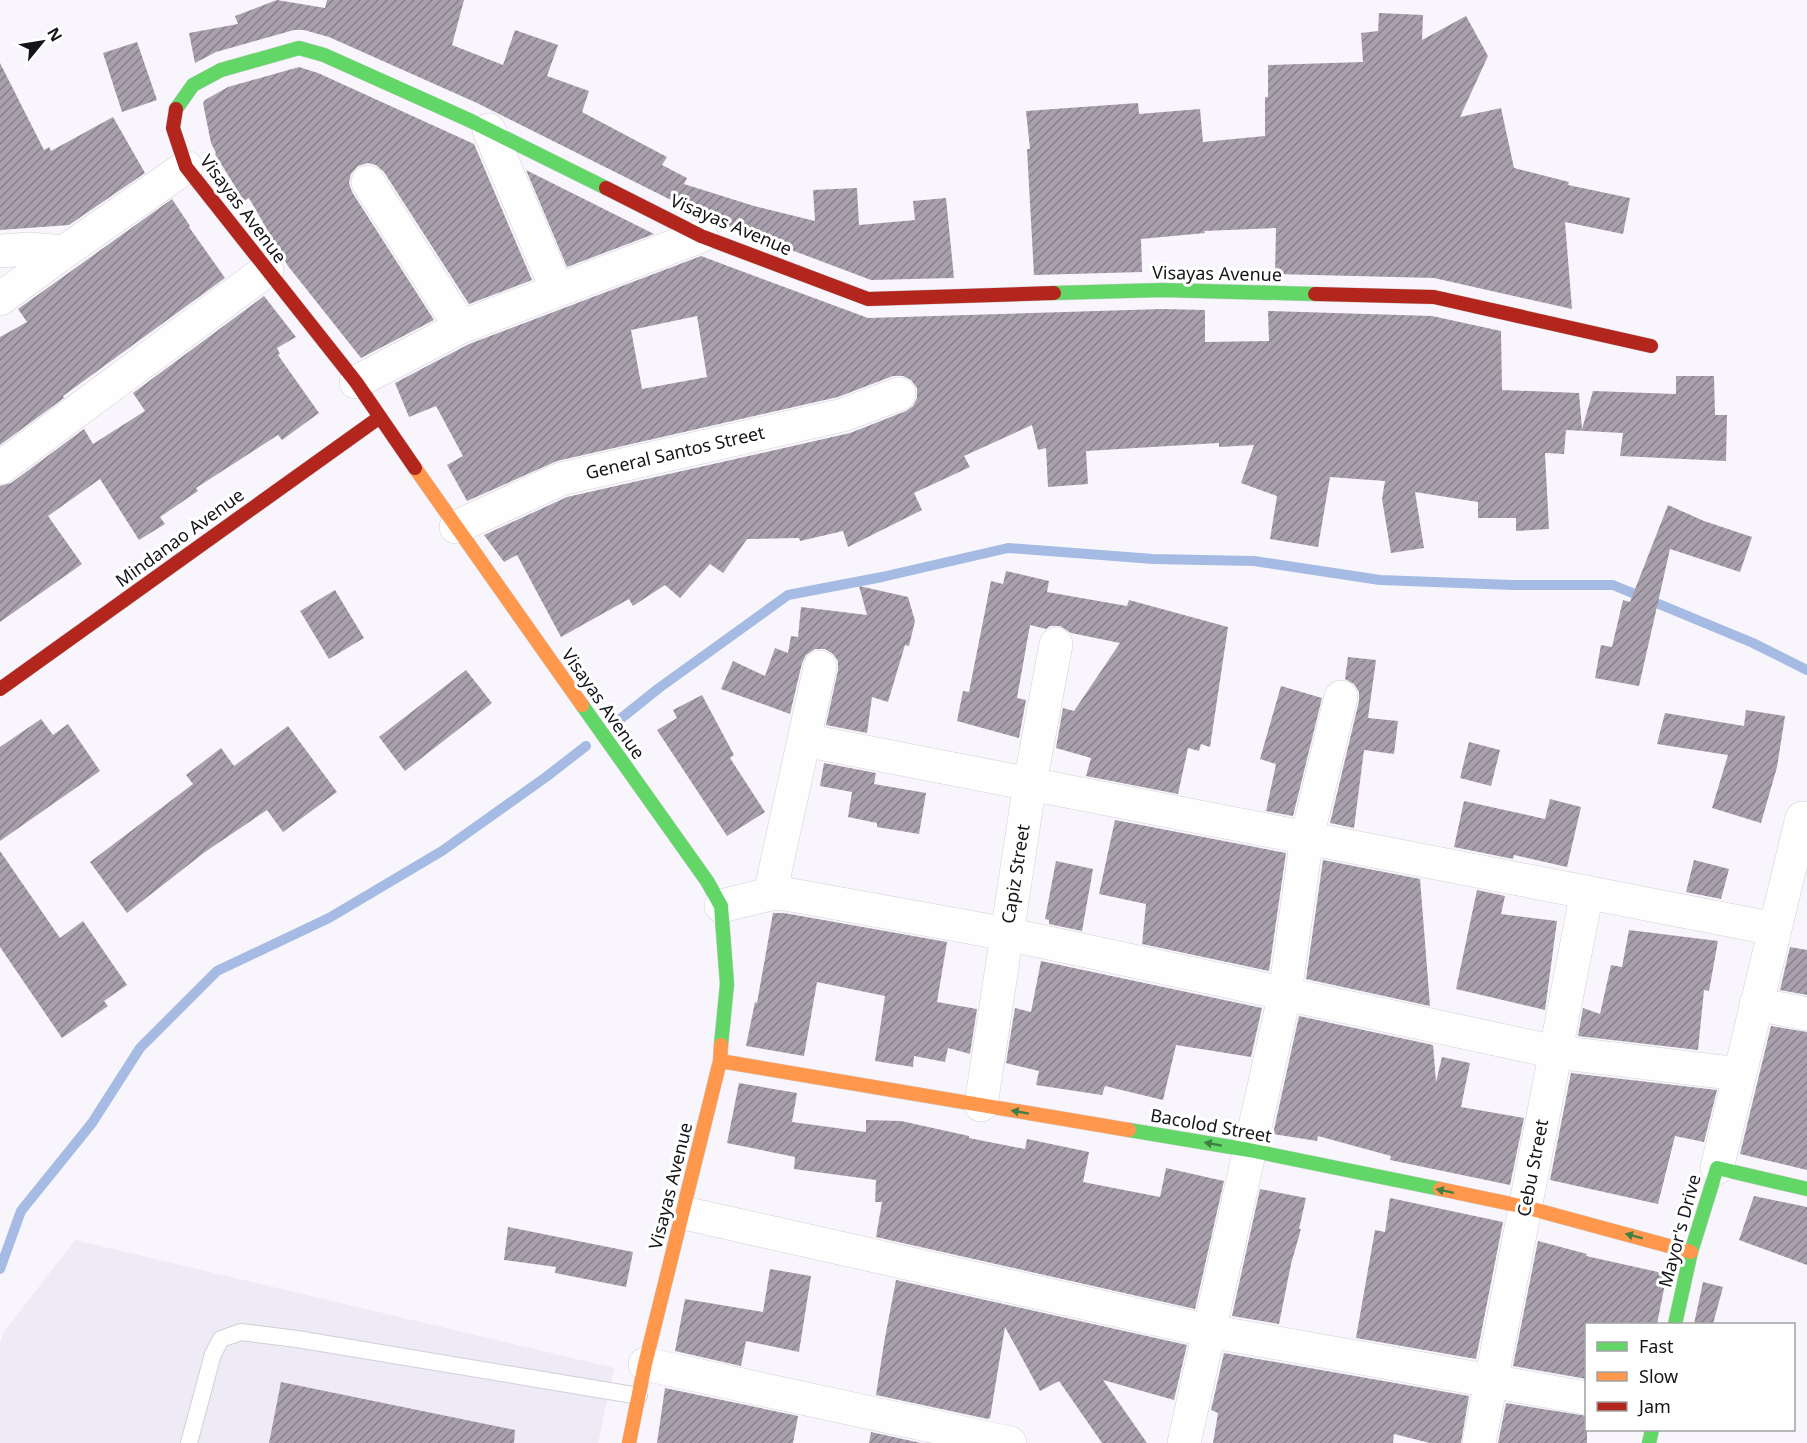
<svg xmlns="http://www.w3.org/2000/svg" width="1807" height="1443" font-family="'Noto Sans',sans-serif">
  <defs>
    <pattern id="building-hatch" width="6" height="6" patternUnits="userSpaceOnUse" patternTransform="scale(1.5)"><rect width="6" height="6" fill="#a8a0ac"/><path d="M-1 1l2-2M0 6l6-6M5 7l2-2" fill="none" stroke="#88818b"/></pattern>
  </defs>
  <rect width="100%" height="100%" fill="#f8f6fc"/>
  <!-- built -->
  <path fill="#eeeaf6" d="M75 1240 614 1368 598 1443H0V1343L4 1332Z"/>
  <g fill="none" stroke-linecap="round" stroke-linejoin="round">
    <!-- stream -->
    <path stroke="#a5bbe4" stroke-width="10" d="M619 720 659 688 788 595 882 577 1008 548 1153 559 1254 561 1380 580 1513 585H1613L1753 643 1807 670
      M0 1269 21 1211 92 1123 140 1048 217 971 329 918 442 851 546 777 586 746"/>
  </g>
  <!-- building -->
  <path fill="url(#building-hatch)" fill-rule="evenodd" d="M277 0 325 8 327 0H464L452 45 503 65 515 30 558 45 547 76 589 91 582 112 667 157 662 165 687 178 684 184 754 206 815 221 813 190 857 188 859 225 915 220 913 201 946 198 954 278 871 280 709 219 477 103 329 37 304 30H294L216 52 195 63 189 33 238 24 235 16Z
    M1379 13 1423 15 1422 40 1466 16 1488 56 1460 117 1501 108 1514 168 1569 182 1568 185 1630 198 1623 234 1565 222 1572 309 1434 278 1275 274 1276 228 1204 231 1205 233 1141 239 1142 272 1034 275 1027 149H1030L1026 111 1138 103 1139 114 1200 109 1203 142 1265 136V97H1268V65L1363 62 1361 33 1378 31Z
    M137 42 157 100 122 112 103 53Z
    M0 63 44 150 49 147 51 151 113 117 145 173 69 225 0 230Z
    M299 67 318 73 474 144 532 280 469 304 384 172 376 165 368 163 358 166 351 174 349 183 352 192 434 320 361 358 288 266 249 198 244 201 215 154 216 153 211 143 203 103 205 100 228 87Z
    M526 170 654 234 567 267Z
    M172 199 190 226 189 227 225 278 63 396 64 398 0 445V337L27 322 18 309Z
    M701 256 868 318 1162 309 1205 310V342L1269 341 1268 311 1432 316 1501 331 1502 390 1579 393 1582 429 1593 391 1676 394V376H1714L1715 415H1727L1726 461 1620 456 1623 433 1566 430 1564 454 1545 453 1549 529 1516 531V518H1478V502L1415 492 1424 548 1391 553 1382 499 1385 481 1330 477 1318 547 1270 539 1277 496 1241 483 1254 445 1219 447V443L1086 451 1088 484 1048 487 1046 448 1038 450 1032 425 964 456 970 467 914 493 922 510 848 547 843 531 800 541 799 538 747 539 723 573 710 564 680 598 665 585 633 606 629 599 561 637 517 555 504 562 484 535 567 497 850 433 906 411 913 406 917 398V388L911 380 903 376H893L838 397 557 461 467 501 447 465 463 456 436 406 409 417 395 383 469 344ZM697 316 707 377 642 389 631 330Z
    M264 296 296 337 277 348 280 354 278 355 319 413 282 440 278 435 196 488 198 491 160 517 165 524 139 540 100 479 48 516 82 564 0 622V486L11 483 84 429 93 444 145 411 133 393Z
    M1668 505 1704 521 1752 537 1740 572 1670 549 1639 686 1595 678 1601 645 1612 647 1623 600 1630 602Z
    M1006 571 1049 581 1047 592 1127 606 1129 600 1228 627 1210 747 1201 744 1199 751 1188 748 1178 794 1086 776 1091 758 1056 748 1063 708 1074 711 1120 643 1071 633 1060 626H1050L1046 629 1030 625 1017 698 1026 700 1019 738 957 721 963 691 969 692 991 581 1003 584Z
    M859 586 908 597 915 621 909 646 905 645 888 702 872 697 867 733 826 725 838 670V661L833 654 825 649H815L806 655 802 663 790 714 721 689 733 661 765 676 775 648 788 653 791 636 798 637 801 607 867 615Z
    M335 590 364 638 329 659 300 611Z
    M1348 657 1376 660 1368 718 1398 721 1394 754 1364 750 1354 828 1330 823 1359 701V692L1354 684 1345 679Z
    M466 670 492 703 405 771 379 737Z
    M1281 686 1322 698 1293 816 1266 811 1276 764 1260 759Z
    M702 695 734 755 730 758 765 812 727 836 657 730 677 718 673 710Z
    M1746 710 1785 716 1777 767 1761 823 1712 808 1728 755 1657 744 1665 713 1744 726Z
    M41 719 53 735 68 724 100 771 0 841V747Z
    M288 726 337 792 283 832 267 810 205 852 127 913 90 862 193 784 186 775 221 748 234 766Z
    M1469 742 1500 750 1491 786 1460 778Z
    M824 763 876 773 874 784 926 793 919 834 877 827V823L848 817 852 792 820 786Z
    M1550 799 1581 807 1567 867 1514 855 1513 859 1454 847 1464 801 1545 819Z
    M1115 820 1286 853 1269 971 1142 944 1146 904 1099 894Z
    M0 851 60 938 83 921 127 985 104 1001 108 1006 62 1038 0 947Z
    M1323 860 1420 879 1430 1006 1306 979Z
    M1694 860 1729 869 1721 899 1686 892Z
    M1056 861 1093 869 1082 931 1049 924V920L1045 919Z
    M1477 890 1505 896 1501 914 1557 921 1545 1010 1456 989Z
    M773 913H784L947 942 937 1002 977 1009 970 1054 948 1048 945 1062 914 1056 913 1067 875 1061 885 996 817 982 804 1056 746 1046 755 1002 757 1003Z
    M1629 930 1718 941 1709 991 1704 990 1698 1050 1578 1036 1583 1008 1600 1014 1611 965 1622 967Z
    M1790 947 1807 950V995L1780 990Z
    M1041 961 1262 1008 1251 1057 1176 1045 1163 1100 1105 1086 1102 1095 1036 1085 1039 1071 1006 1063 1015 1008 1031 1012Z
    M1299 1016 1433 1045 1436 1082 1442 1057 1470 1063 1461 1107 1524 1118 1510 1185 1390 1160 1391 1156 1318 1136 1317 1141 1273 1134Z
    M1771 1026 1807 1032V1170L1740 1154Z
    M1571 1073 1717 1090 1704 1142 1675 1136 1658 1204 1550 1180Z
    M739 1083 797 1093 792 1122 866 1132V1120L901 1121 969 1136V1138L1025 1149 1027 1139 1089 1152 1083 1182 1160 1197 1166 1168 1224 1181 1195 1309 876 1237 882 1202H875L876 1180 794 1169 795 1157 727 1143Z
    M1260 1189 1306 1198 1299 1229H1301L1291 1264 1279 1324 1232 1316Z
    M1754 1196 1807 1207V1265L1739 1240Z
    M1390 1198 1503 1222 1476 1359 1356 1338 1375 1230 1385 1232Z
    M508 1227 633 1252 626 1287 555 1273 556 1267 504 1260Z
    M1538 1241 1587 1254 1586 1256 1667 1274 1657 1324H1587V1379L1513 1366Z
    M770 1269 811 1276 799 1352 746 1341 741 1366 675 1351 685 1299 763 1312Z
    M896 1280 1187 1345 1174 1400 1103 1380 1147 1443H1102L1059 1381 1040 1391 1005 1327 990 1418 988 1419 876 1395 884 1343Z
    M1703 1282 1723 1287 1713 1324H1694Z
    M1224 1353 1469 1396 1461 1443H1430L1394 1434 1393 1443H1213L1218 1413 1211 1410Z
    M281 1382 515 1430 514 1443H269Z
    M665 1388 798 1416 793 1443H657Z
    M1506 1403 1587 1416V1443H1498Z
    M871 1432 921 1443H869Z"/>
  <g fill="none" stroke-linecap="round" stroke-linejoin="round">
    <defs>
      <path id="lane" d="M189 1443 213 1354 221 1339 241 1332 297 1339 639 1396"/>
      <path id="street" d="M489 130 557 290
        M368 182 461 327
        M0 251 29 249 64 252 186 167
        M0 299 64 252
        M356 382 461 327 701 236
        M0 468 267 270
        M456 527 561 479 843 415 899 394
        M804 740 1775 929
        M770 894 820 667
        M721 906 770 894H786L1007 934 1556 1052 1739 1074
        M1756 1004 1807 1014
        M981 1105 1030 783 1056 644
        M1717 1168 1802 818
        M684 1213 1209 1331 1586 1398
        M645 1364 1010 1443
        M1184 1443 1285 993 1307 837 1341 697
        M1479 1443 1587 892"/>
      <path id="fast" d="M176 109 193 85 221 70 299 48 324 55 469 120 606 188
        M1054 293 1162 290 1315 294
        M582 705 707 881 721 906 727 984 721 1045
        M1129 1130 1249 1150 1440 1189
        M1675 1324 1691 1252 1717 1168 1807 1189
        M1649 1443 1652 1430"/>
      <path id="slow" d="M415 468 582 705
        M720 1061 1129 1130
        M1440 1189 1525 1207 1691 1252
        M629 1443 645 1364 720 1061 721 1045"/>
      <path id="jam" d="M176 109 173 128 186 167 356 382 415 468
        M606 188 701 236 868 299 1054 293
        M1315 294 1434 297 1651 346
        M0 689 380 417"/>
    </defs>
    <!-- lane casing -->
    <use href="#lane" stroke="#d1d0d4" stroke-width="18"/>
    <!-- street casing -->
    <use href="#street" stroke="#d1d0d4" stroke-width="34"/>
    <!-- fast casing -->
    <use href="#fast" stroke="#d1d0d4" stroke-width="15"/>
    <!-- slow casing -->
    <use href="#slow" stroke="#d1d0d4" stroke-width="15"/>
    <!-- jam casing -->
    <use href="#jam" stroke="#d1d0d4" stroke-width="15"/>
    <!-- lane -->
    <use href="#lane" stroke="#fefeff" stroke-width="16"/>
    <!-- street -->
    <use href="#street" stroke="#fefeff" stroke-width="33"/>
    <!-- fast -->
    <use href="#fast" stroke="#63d668" stroke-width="14"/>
    <!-- slow -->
    <use href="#slow" stroke="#ff974d" stroke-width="14"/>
    <!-- jam -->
    <use href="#jam" stroke="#b3261e" stroke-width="14"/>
  </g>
  <!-- one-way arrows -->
  <defs><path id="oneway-solid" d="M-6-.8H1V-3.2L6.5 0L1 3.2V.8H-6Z" transform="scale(1.5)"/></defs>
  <g fill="#407f44">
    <use href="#oneway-solid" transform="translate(1020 1112) rotate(-170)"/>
    <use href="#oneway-solid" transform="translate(1213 1144) rotate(-170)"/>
    <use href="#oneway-solid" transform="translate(1445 1191) rotate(-168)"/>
    <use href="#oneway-solid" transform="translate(1634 1236) rotate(-165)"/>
  </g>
  <g text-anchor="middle" stroke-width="6" stroke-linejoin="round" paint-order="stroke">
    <!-- street labels -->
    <g font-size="18" fill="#151418" stroke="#fff">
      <text transform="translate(243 209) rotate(53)" y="6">Visayas Avenue</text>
      <text transform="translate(731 225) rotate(23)" y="6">Visayas Avenue</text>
      <text transform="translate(1217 274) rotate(1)" y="6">Visayas Avenue</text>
      <text transform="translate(675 453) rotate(-13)" y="6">General Santos Street</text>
      <text transform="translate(180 538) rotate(-36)" y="6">Mindanao Avenue</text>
      <text transform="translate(603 704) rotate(55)" y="6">Visayas Avenue</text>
      <text transform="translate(1016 874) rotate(-81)" y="6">Capiz Street</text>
      <text transform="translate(1211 1126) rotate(10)" y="6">Bacolod Street</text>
      <text transform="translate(1533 1168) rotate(-79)" y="6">Cebu Street</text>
      <text transform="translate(671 1186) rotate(-76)" y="6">Visayas Avenue</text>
      <text transform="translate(1680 1231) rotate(-75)" y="6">Mayor's Drive</text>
    </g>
  </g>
  <!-- legend -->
  <rect x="1585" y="1323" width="210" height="108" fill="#ffffff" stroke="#a1a1a3" stroke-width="1.5"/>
  <rect x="1597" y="1342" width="30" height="9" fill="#63d668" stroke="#a1a1a3" stroke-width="1.5"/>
  <text x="1639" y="1353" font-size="18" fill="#151418">Fast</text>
  <rect x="1597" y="1372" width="30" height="9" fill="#ff974d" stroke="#a1a1a3" stroke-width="1.5"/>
  <text x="1639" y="1383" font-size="18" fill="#151418">Slow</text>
  <rect x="1597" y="1402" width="30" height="9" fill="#b3261e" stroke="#a1a1a3" stroke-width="1.5"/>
  <text x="1639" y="1413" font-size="18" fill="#151418">Jam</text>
  <!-- north arrow -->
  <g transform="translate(42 42) rotate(60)" stroke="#ffffff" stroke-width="4.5" paint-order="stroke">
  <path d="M0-4.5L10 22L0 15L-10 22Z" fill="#151418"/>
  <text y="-9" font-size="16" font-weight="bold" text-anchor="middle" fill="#151418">N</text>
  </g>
</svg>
